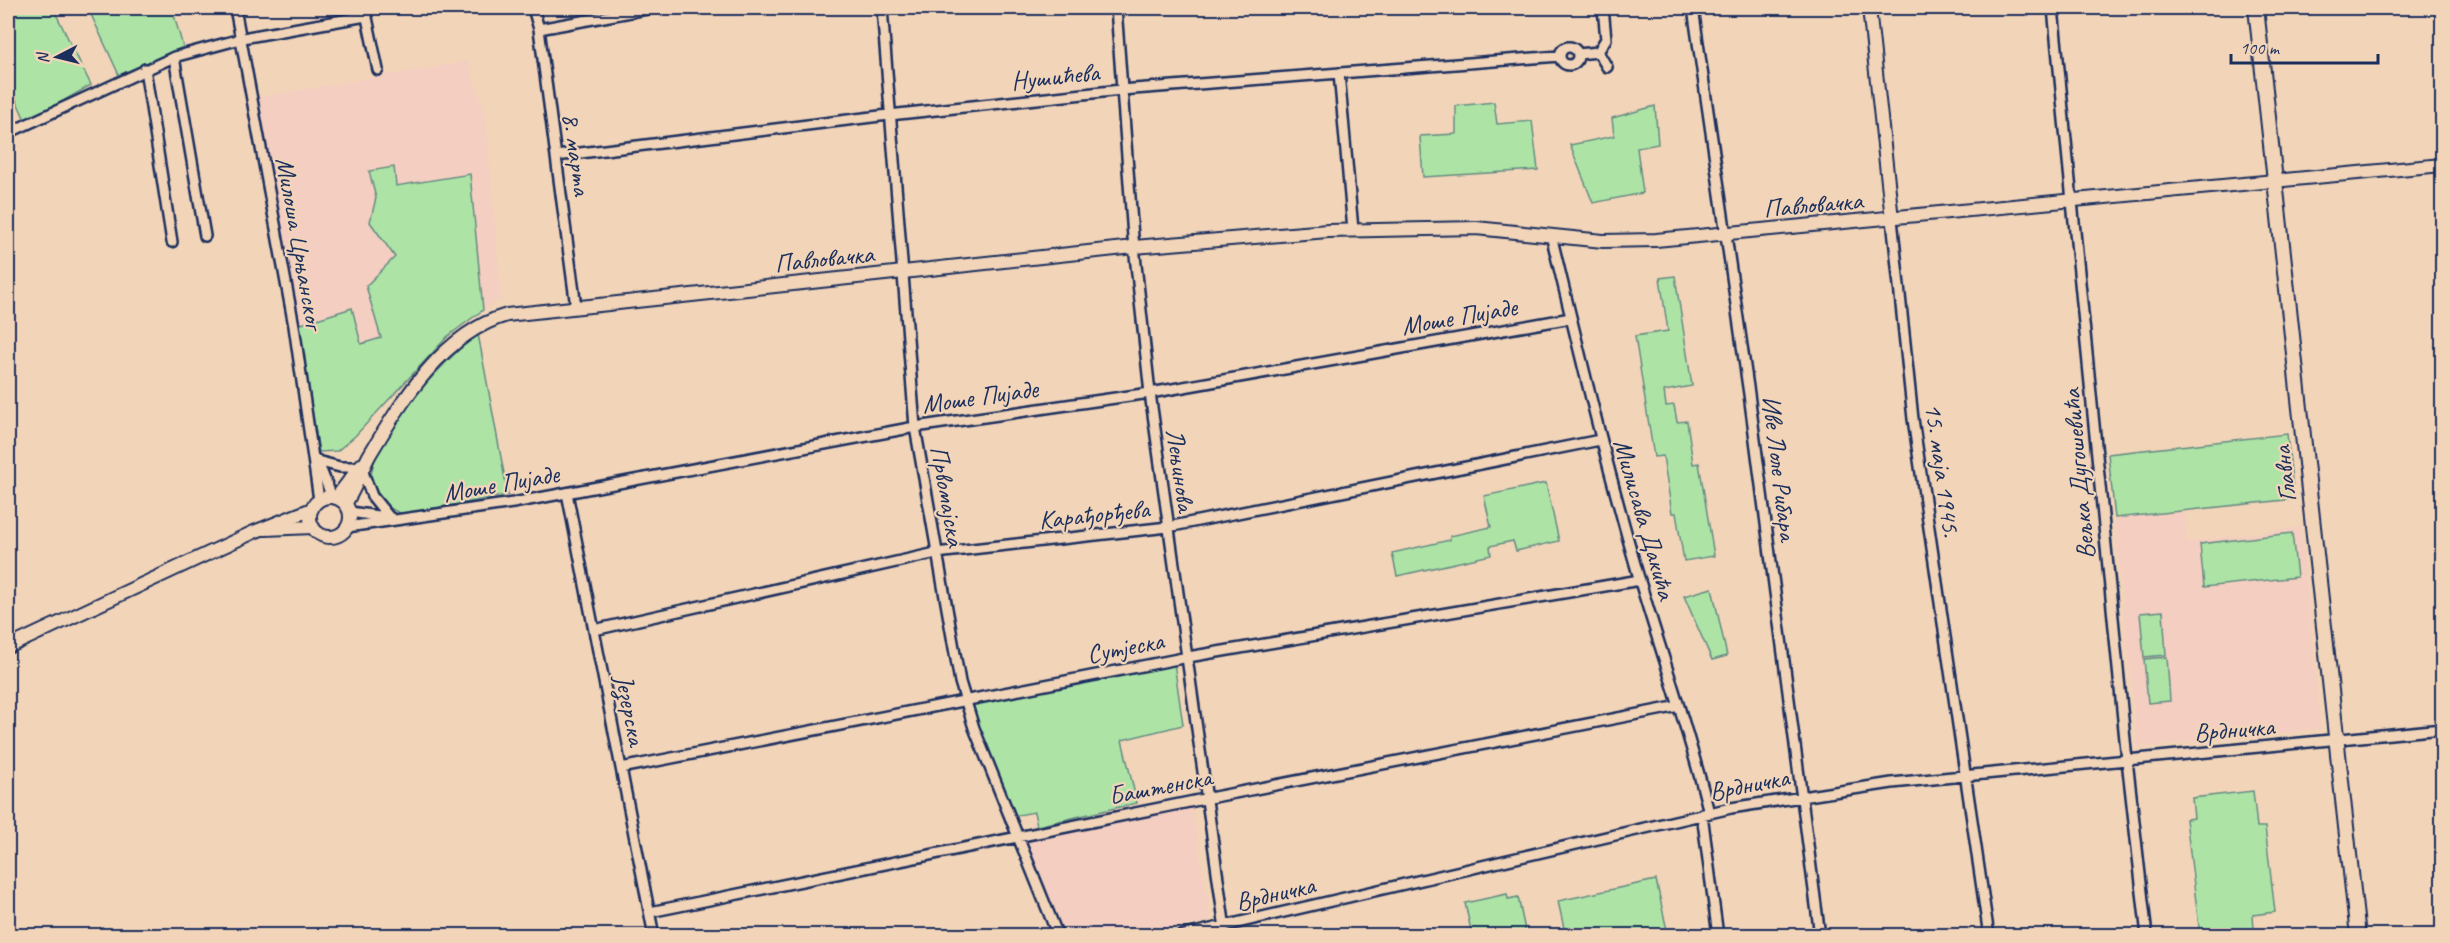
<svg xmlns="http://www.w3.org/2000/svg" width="2450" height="943" font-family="Caveat,sans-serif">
  <rect width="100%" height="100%" fill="#f2d5b8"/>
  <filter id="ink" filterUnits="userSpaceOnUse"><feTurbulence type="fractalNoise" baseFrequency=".0167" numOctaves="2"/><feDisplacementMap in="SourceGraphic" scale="12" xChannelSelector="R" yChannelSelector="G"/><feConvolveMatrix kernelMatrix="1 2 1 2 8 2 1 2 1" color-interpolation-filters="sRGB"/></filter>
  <g filter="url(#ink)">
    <!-- built -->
    <path fill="#f4cec0" d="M468 61 486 116 501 298 448 336 355 436 337 451 319 452 259 97Z
      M2184 510 2187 542 2301 527 2321 729 2138 748 2114 519Z
      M1192 806 1211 921 1140 935H1065L1023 838Z"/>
    <!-- green -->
    <path fill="#ade4a6" stroke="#648a82" stroke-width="1.5" d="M8 8H53L91 85 26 122 8 82Z
      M88 8H172L183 47 119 75Z
      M1494 102 1497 124 1532 121 1538 170 1423 177 1420 136 1456 134V106Z
      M1655 106 1658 144 1637 148 1643 193 1593 203 1570 145 1614 136 1612 118Z
      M394 167 396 186 470 174 483 310 448 336 355 436 337 451 319 452 298 325 352 308 361 344 381 338 366 286 395 257 370 222 376 198 369 171Z
      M1675 276 1692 386 1664 391 1666 406 1674 405 1677 422 1687 421 1693 464 1699 463 1714 556 1684 561 1676 513H1672L1663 456 1654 457 1635 336 1668 331 1660 278Z
      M478 334 508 495 402 514C388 508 371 497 371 479 371 438 445 358 478 334Z
      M2287 434 2294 499 2115 518 2108 454Z
      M1546 483 1559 541 1516 551 1513 541 1490 546 1491 555 1397 576 1392 553 1450 540V536L1491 527 1484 496Z
      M2292 533 2297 577 2204 587 2200 544Z
      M1712 588 1727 656 1712 660 1684 596Z
      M2163 611 2166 655 2144 657 2140 613Z
      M2167 657 2170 701 2148 703 2144 659Z
      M1174 663 1183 725 1122 740 1137 803 1037 826 1034 812 1013 816 970 705Z
      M2253 791 2257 827H2265L2275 912 2253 915 2254 929 2200 935 2186 819 2194 818 2192 798Z
      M1656 880 1668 935H1530L1564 928 1558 901Z
      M1507 894 1508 899 1518 897 1526 935H1472L1465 903Z"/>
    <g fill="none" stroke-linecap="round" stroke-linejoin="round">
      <defs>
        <path id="minor" d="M235 8 294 326 319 500
          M365 8 378 70
          M533 8 539 29 576 307
          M882 8 915 427 960 682 974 728 1058 936
          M1116 8 1133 237 1150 393 1226 936
          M1693 8 1749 394 1820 936
          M2053 8 2127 760 2147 936
          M2442 8V15
          M539 29 652 8
          M1560 56a9 9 0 1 1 18 0a9 9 0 1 1-18 0Z
          M1598 52 1607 67
          M1578 54 1598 52 1606 39 1603 8
          M174 57 205 236
          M145 69 172 242
          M1339 73 1353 230
          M8 133 174 57 248 37 366 16
          M556 156 880 116 1121 90 1560 56
          M1892 219 1913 419 1989 936
          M1551 235C1579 350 1606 464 1639 578 1662 656 1690 733 1709 813
          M317 460 332 497
          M317 461 340 467H358
          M363 472 372 496 389 517
          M567 493 654 936
          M350 512 391 518
          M347 527 513 503 915 427 1150 393 1571 318
          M594 630 936 553 1168 527 1600 440
          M621 768 1188 657 1640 580
          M1702 814 1718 936
          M650 912 1199 800 1679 706
          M1181 936 1731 808 1892 783 2442 729"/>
        <path id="tertiary" d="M1869 8 1892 219
          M310 517a20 20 0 1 1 40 0a20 20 0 1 1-40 0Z
          M336 498 361 465
          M345 504C356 488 361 470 370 454 402 401 443 333 507 315L1134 247 1328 231 1476 228 1603 241 1656 240 2442 165
          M265 529 313 527
          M8 647 254 532 312 509"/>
        <path id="secondary" d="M2256 8 2358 936"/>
      </defs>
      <!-- minor casing -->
      <use href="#minor" stroke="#1b2f5e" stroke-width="14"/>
      <!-- tertiary casing -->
      <use href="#tertiary" stroke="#1b2f5e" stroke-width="16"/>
      <!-- secondary casing -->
      <use href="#secondary" stroke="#1b2f5e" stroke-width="18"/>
      <!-- minor -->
      <use href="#minor" stroke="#f2d5b8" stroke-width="9"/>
      <!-- tertiary -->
      <use href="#tertiary" stroke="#f2d5b8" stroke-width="12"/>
      <!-- secondary -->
      <use href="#secondary" stroke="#f2d5b8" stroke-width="14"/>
    </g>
  </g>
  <g text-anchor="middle" stroke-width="4.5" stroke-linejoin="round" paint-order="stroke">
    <!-- street labels -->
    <g font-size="26" fill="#1b2f5e" stroke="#f2d5b8">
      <text transform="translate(1055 76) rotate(-6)" y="9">Нушићева</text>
      <text transform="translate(577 154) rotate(82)" y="9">8. марта</text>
      <text transform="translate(1813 204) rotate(-5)" y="9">Павловачка</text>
      <text transform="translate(300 243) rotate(80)" y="9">Милоша Црњанског</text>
      <text transform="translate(824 258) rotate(-6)" y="9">Павловачка</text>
      <text transform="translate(1459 316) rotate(-10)" y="9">Моше Пијаде</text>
      <text transform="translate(980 396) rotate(-8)" y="9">Моше Пијаде</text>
      <text transform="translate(1780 468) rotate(83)" y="9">Иве Лоле Рибара</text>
      <text transform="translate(1181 470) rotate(82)" y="9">Лењинова</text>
      <text transform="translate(1943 470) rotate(82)" y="9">15. маја 1945.</text>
      <text transform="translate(2078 474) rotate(-95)" y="9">Вељка Дугошевића</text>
      <text transform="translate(2284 474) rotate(-96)" y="9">Главна</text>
      <text transform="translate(501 483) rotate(-10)" y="9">Моше Пијаде</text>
      <text transform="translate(948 496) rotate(80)" y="9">Првомајска</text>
      <text transform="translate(1094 514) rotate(-6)" y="9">Карађорђева</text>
      <text transform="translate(1645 519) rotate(74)" y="9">Милисава Дакића</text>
      <text transform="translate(1125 647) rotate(-11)" y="9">Сутјеска</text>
      <text transform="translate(631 710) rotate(79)" y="9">Језерска</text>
      <text transform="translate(2234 729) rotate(-5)" y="9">Врдничка</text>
      <text transform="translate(1749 784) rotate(-11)" y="9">Врдничка</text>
      <text transform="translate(1160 786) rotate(-11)" y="9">Баштенска</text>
      <text transform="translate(1275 893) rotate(-13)" y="9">Врдничка</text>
    </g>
  </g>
  <!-- margin -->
  <rect width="2450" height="943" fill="none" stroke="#f2d5b8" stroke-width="30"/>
  <rect x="15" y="15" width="2420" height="913" fill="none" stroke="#1b2f5e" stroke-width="2" filter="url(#ink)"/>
  <!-- north arrow -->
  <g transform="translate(57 57) rotate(263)" stroke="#f2d5b8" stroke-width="4.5" paint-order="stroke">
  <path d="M0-4.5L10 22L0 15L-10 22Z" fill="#1b2f5e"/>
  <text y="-9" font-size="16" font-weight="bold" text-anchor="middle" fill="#1b2f5e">N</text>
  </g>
  <!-- scale -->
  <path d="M2231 54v9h147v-9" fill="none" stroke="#1b2f5e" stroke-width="3"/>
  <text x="2240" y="54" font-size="18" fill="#1b2f5e" stroke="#f2d5b8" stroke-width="4.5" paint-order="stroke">100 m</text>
</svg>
